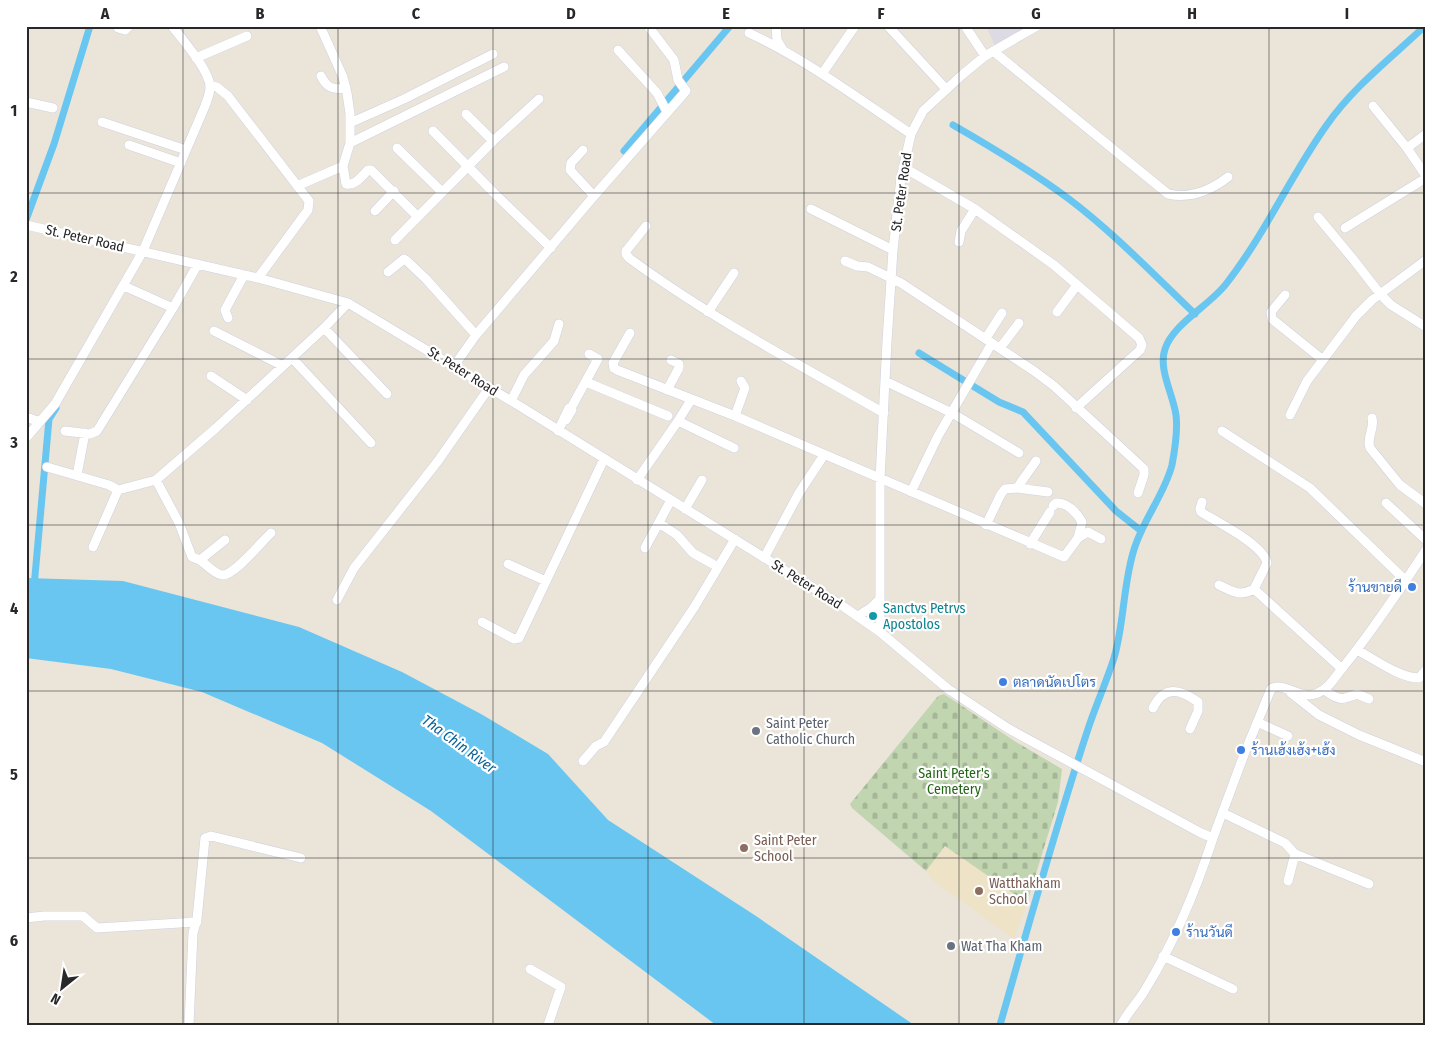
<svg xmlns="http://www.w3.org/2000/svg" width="1452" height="1051" font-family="'Fira Sans Condensed',Sarabun,sans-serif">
  <defs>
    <pattern id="cemetery-stones" width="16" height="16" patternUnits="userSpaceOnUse" patternTransform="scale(1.25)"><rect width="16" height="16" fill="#c0d5b0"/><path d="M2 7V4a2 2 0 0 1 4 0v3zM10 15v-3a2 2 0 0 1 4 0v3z" fill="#a5b797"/></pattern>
  </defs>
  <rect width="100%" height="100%" fill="#ebe4d9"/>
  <!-- industrial -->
  <path fill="#dddae3" d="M986 26H1030L995 46Z"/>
  <!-- education -->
  <path fill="#eee3c7" d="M945 846 1027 903 1014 939 932 880 926 871Z"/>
  <!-- cemetery -->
  <path fill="url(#cemetery-stones)" d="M944 694 1016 742 1062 769 1058 802 1027 903 945 846 926 871 852 808 850 804 938 696Z"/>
  <!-- water -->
  <path fill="#68c6f1" d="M26 578 123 581 299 627 402 672 481 714 548 754 608 820 756 916 914 1025H716L431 811 322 743 202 692 111 669 26 658Z"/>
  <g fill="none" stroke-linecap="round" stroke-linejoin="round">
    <!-- canal -->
    <path stroke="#68c6f1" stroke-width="7" d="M953 125C993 148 1032 171 1069 199 1114 233 1154 275 1195 314
      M624 151 730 26
      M26 220 54 144 90 26
      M919 353 999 402 1023 412 1116 511 1140 530
      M34 587 49 419 56 408
      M1000 1025C1028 927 1055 829 1087 732 1095 707 1106 683 1114 658 1124 624 1123 587 1133 553 1141 522 1164 496 1172 465 1175 449 1178 431 1176 415 1173 394 1158 369 1165 349 1173 324 1210 305 1226 284 1265 234 1290 177 1326 126 1353 87 1391 58 1425 26"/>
    <defs>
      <path id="minor" d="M776 26 777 40 783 50
        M888 26 946 89
        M965 26 985 56
        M118 28 125 30 129 26
        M749 33C807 60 859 99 911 134
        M618 50 657 93 667 112
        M993 51 1168 194C1191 199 1210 191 1228 177
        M196 58 247 36
        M822 74 855 26
        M321 76C327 88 333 90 346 88
        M210 85 217 87 228 96 309 201 308 210 258 278
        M26 102 53 108
        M1373 106 1407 148 1426 176
        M466 114 493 141
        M102 122 186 150
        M350 123 404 99 493 54
        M433 131 494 193 551 248
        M350 143 504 67
        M129 145 181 163
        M397 148 442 192
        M1407 148 1426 134
        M583 150 571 163 570 170 594 196
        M343 166 346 184C355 186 362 176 368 170H371L418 217
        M903 167 975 209 1054 265 1139 338 1142 345 1140 350 1076 408
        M297 186 343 166 350 143V114L347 93 343 77 320 26
        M811 209 893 250
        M375 211 394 191
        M1318 217 1353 259 1381 295 1391 305 1426 327
        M26 225 258 278 348 303 518 405 844 607 880 632 948 689 1009 729 1201 833 1213 838 1245 752 1271 689C1283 681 1301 701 1318 693 1330 688 1336 675 1344 666 1374 629 1400 589 1426 550
        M646 226 626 251V254L629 258C709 317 798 364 884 413
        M1345 228 1426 178
        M395 240 493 141 539 99
        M959 242 961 231 975 209
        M845 261 857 266 868 267 901 283 1034 371 1054 386 1144 469V475L1138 493
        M388 272 404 259 407 261 426 279 476 335
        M124 286 173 308
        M1285 295 1271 312 1272 319 1323 360
        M708 312 734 273
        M1057 312 1077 285
        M228 318 225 310 244 275
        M324 328 387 394
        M214 331 283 366
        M630 333 613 363 614 368 617 370 735 416 1064 557 1078 538 1082 522C1077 513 1067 502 1056 503L1053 506
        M986 338 1002 313
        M1000 348 1019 323
        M292 358 371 443
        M454 366 476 335 594 196 686 91 678 80 674 60 648 26
        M211 376 247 400
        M885 381 952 413 1019 453
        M586 382 668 416
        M667 390 679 368V364L671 360
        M511 401 524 375 554 341 559 324
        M571 408 598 359 589 354
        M1290 415 1307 381 1356 316 1372 300 1426 260
        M735 416 745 388 741 381
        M26 417 40 422
        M1372 418C1375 429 1366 437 1370 448L1400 485 1426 504
        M678 421 734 448
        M65 431 90 434 97 431 173 308 198 264
        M558 431 569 408H571L572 410 566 420 563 421
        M1222 431 1310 488 1406 581
        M26 438 55 404 143 251 205 106C207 100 210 94 210 87 210 71 182 39 172 26
        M47 467 109 485 118 490
        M77 475 85 433
        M156 480 179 523 192 557 200 560 225 540
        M637 480 678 421 691 400
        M1017 488 1036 461
        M911 492 938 436 992 343
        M1202 502 1200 509 1201 512C1217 522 1264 545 1267 563L1254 589 1342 669
        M1386 503 1426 540
        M685 509 702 480
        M659 523 677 535 693 553 718 567
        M986 525 1001 494 1005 489 1017 488 1048 492
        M1078 538 1088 532 1101 539
        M1030 544 1050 512
        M93 547 118 490 156 480 216 428 324 328 348 303
        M645 548 671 500
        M764 558 799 493 824 455
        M200 560C207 565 214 574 222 575 234 576 261 542 271 533
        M508 564 546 581
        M1219 585C1234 592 1239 597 1254 589
        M337 600 354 568 438 461 489 388
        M858 616 872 607 880 599
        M482 622 514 639 519 638 604 459
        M880 632V479L887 341 893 250 901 178 911 134 923 111 962 75 985 56 1037 26
        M1357 650C1374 659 1400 678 1419 678L1426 670
        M1324 690C1339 700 1340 701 1357 694L1369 699
        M1291 693 1319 715 1359 735 1426 762
        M1153 708C1164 685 1180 689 1198 702V711L1190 729
        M1257 722 1288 736
        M583 761 596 746 604 742 695 606 735 539
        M1223 813 1285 843 1295 854 1288 881
        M1295 854 1369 884
        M26 918 44 916H83L97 928 197 922
        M1163 956 1233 989
        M530 969 561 987 548 1025
        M189 1025 193 933 197 919 205 838 211 836 301 858
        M1121 1025C1128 1012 1138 1002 1145 990 1174 943 1196 890 1213 838"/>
    </defs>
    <!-- minor casing -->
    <use href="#minor" stroke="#ced1e2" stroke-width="10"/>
    <!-- minor -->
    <use href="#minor" stroke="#fff" stroke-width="9"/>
  </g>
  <!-- grid -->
  <path fill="none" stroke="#282828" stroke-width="1" stroke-opacity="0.55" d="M183 26V1025M338 26V1025M493 26V1025M648 26V1025M804 26V1025M959 26V1025M1114 26V1025M1269 26V1025M26 193H1426M26 359H1426M26 525H1426M26 691H1426M26 858H1426"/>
  <!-- markers -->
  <g fill="#3f7fe0" stroke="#fff" stroke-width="2">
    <circle cx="1412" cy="587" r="5"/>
    <circle cx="1003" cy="682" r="5"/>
    <circle cx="1241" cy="750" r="5"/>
    <circle cx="1176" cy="932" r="5"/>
  </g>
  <circle fill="#0f9aa8" stroke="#fff" stroke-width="2" cx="873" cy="616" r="5"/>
  <g fill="#6b7280" stroke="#fff" stroke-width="2">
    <circle cx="756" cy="731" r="5"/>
    <circle cx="951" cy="946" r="5"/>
  </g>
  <g fill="#8d6e63" stroke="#fff" stroke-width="2">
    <circle cx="744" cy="848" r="5"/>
    <circle cx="979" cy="891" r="5"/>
  </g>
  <g text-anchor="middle" stroke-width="4.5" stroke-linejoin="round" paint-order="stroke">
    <!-- street labels -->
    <g font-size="14" fill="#282828" stroke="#fff">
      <text transform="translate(901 192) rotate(-82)" y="5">St. Peter Road</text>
      <text transform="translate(85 238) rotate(13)" y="5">St. Peter Road</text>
      <text transform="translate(463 371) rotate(32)" y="5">St. Peter Road</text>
      <text transform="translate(807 584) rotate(32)" y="5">St. Peter Road</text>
    </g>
    <!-- shop labels -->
    <g font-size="14" fill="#366cbe" stroke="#fff" text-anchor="start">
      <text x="1402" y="592" text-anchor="end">ร้านขายดี</text>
      <text x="1013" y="687">ตลาดนัดเปโตร</text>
      <text x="1251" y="755">ร้านเฮ้งเฮ้ง+เฮ้ง</text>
      <text x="1186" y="937">ร้านวันดี</text>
    </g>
    <!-- culture labels -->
    <g font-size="14" fill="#0d838f" stroke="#fff" text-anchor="start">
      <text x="883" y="613">Sanctvs Petrvs<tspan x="883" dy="16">Apostolos</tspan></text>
    </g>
    <!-- worship labels -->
    <g font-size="14" fill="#5b616d" stroke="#fff" text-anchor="start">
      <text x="766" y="728">Saint Peter<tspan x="766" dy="16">Catholic Church</tspan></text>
      <text x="961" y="951">Wat Tha Kham</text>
    </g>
    <!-- park labels -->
    <g font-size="14" fill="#246617" stroke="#fff">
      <text x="954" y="778">Saint Peter's<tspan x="954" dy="16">Cemetery</tspan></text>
    </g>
    <!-- education labels -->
    <g font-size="14" fill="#785e54" stroke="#fff" text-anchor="start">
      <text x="754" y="845">Saint Peter<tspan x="754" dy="16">School</tspan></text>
      <text x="989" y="888">Watthakham<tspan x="989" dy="16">School</tspan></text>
    </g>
    <!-- water labels -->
    <g font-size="15" font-style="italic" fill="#0a619a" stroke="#fff">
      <text transform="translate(459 744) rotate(36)" y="5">Tha Chin River</text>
    </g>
  </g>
  <!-- border -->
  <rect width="1452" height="1051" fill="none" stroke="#ffffff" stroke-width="55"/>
  <!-- north arrow -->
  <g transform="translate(62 988) rotate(210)" stroke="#ffffff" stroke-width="4" paint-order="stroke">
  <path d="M0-4L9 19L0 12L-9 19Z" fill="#282828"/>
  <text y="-8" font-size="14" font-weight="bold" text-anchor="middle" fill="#282828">N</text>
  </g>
  <rect x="28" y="28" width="1396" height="996" fill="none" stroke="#282828" stroke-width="2"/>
  <g font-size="16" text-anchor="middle" font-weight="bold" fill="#282828">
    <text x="105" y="19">A</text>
    <text x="260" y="19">B</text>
    <text x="416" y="19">C</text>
    <text x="571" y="19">D</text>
    <text x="726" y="19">E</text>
    <text x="881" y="19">F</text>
    <text x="1036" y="19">G</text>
    <text x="1192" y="19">H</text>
    <text x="1347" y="19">I</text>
    <text x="14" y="116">1</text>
    <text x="14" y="282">2</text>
    <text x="14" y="448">3</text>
    <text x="14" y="614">4</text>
    <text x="14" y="780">5</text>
    <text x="14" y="946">6</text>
  </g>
</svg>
